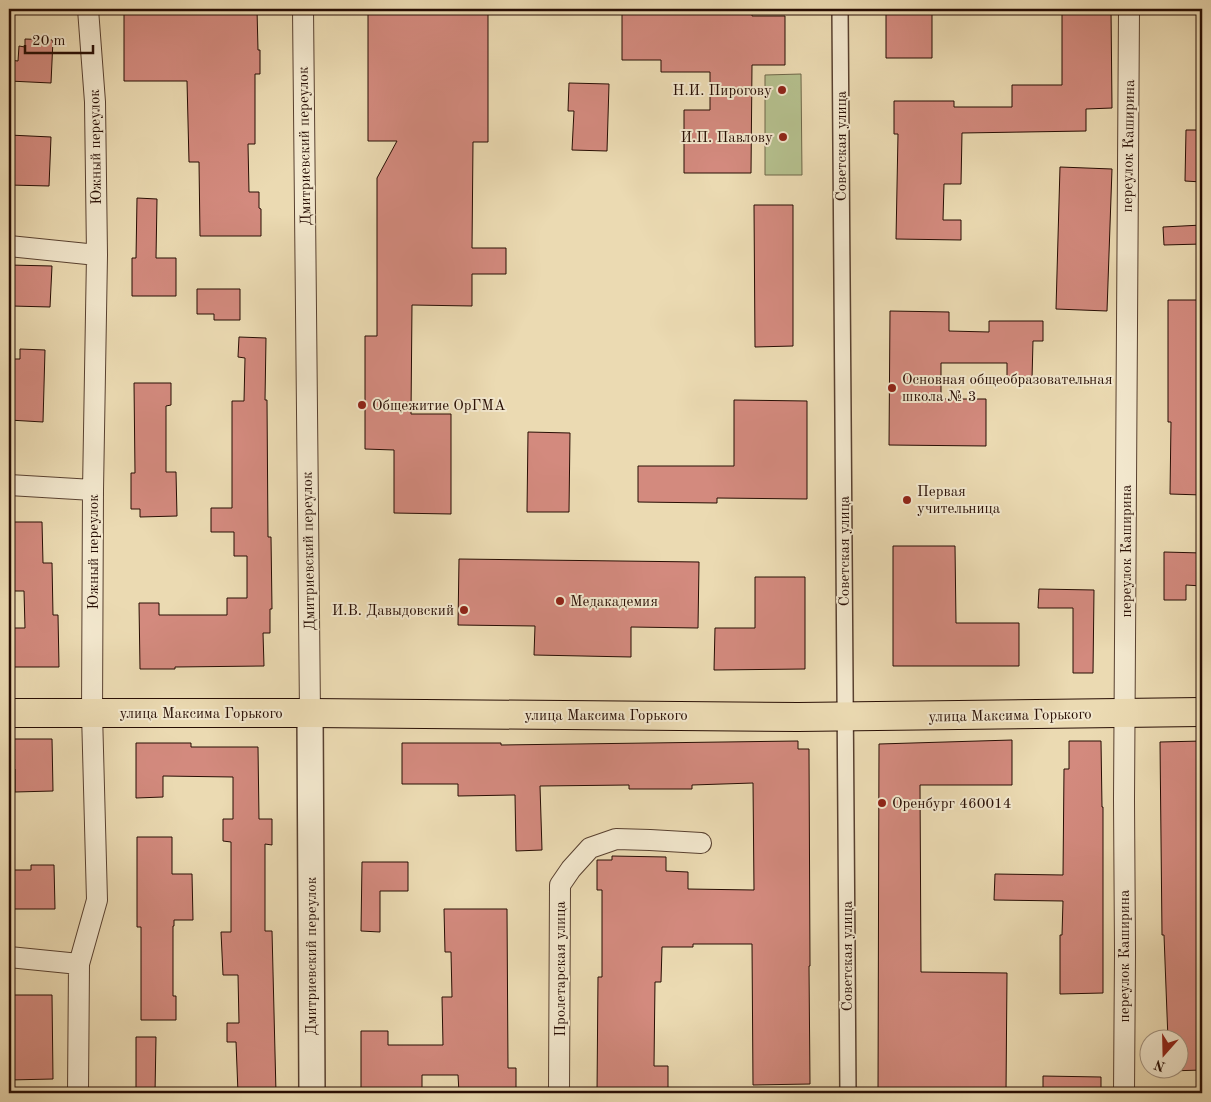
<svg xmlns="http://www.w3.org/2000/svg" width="1211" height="1102" font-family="'Old Standard TT',serif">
  <rect width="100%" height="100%" fill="#ebdab2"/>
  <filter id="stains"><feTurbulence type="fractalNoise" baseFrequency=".004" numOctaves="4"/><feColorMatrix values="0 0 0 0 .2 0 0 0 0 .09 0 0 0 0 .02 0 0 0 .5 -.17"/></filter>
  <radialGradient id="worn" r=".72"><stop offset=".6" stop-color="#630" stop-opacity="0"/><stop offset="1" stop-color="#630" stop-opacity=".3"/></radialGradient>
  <!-- green -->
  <path fill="#b5c08e" stroke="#6e6749" d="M765 9H801V12L765 11Z
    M801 74 802 175H765V75Z"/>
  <!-- building -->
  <path fill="#d38a7e" stroke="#280e04" d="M124 9H257L258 50H260V74H255V144H248L249 192H259V208L261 209V236H200L199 162H189L187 81H124Z
    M368 9H488V142H473L472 248H506V274H472V306L412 305 411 414H451V514L394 513V450L365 449V336H377V178L397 141H368Z
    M622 9H644V12L706 11V9H752V16H785V65H752L751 173H684V110H710V72H661V60H622Z
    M886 9H932V58H886Z
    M1062 9H1111L1112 108 1086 109V131L962 133 961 184H944L943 220H961V240L896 239 898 134H894V101H954V107H1012V85H1062Z
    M25 39 53 40 51 83 9 81V60L18 61 19 46 25 47Z
    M569 83 609 84 607 151 572 150 574 111H568Z
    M1186 130H1202V182L1185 181Z
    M9 135 51 137 49 186 9 185Z
    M1060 167 1112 169 1107 311 1056 309Z
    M137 198 157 199 156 258H176V296H132V258H136Z
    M754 205H793V346L755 347Z
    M1202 225V244L1164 245 1163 227Z
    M9 265 52 266 50 307 12 306 13 293H9Z
    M197 289H240V320H214V314H197Z
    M1168 300H1202V495L1170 494 1171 422H1168Z
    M890 311 949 312V331L989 332V321H1043V341H1033L1032 379H1007V363H941V399H986V446L889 445Z
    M239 337 266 338 265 400H267L268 537H271L272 609H270V633H263L264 666 175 667V669H140L139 603H159V615H227V598H247V556H234V532H211V508H232V401H244L245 358 238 357Z
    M20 349 45 350 43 422 9 420 11 359H20Z
    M134 383H171V405L166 406V472H176L177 516 140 517V509H131V473H135Z
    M734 400 807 401V499L717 498V503L638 502V466H734Z
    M528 432 570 433 569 512H527Z
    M9 522H42L43 563H52L53 615H58L59 667H13L12 657H9V640H12V628H25L24 591H9Z
    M893 546H955L956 623H1019V666H893Z
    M1164 552 1202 553V586L1186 585V600H1164Z
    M459 559 699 562 698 628 631 627V657L534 655 535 626 458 625Z
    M755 577H805V669L714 670 715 628H755Z
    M1039 589 1094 590 1093 673H1073V608H1038Z
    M9 739H52L53 791 15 792V769H9Z
    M1012 740V785H920L921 972 1007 973 1006 1093H878L879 744Z
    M798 741V749H809L810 966H809L810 1084 753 1085 752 944H693V947H662L661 982H655L654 1066H668V1093H597L598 977H602V890H597V860H612V856L666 857V871L688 872V889L754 890 753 783 692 785V789H629V785L540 786 542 850 516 851 515 795 458 796V784H402V743H501V745Z
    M1069 741H1101L1102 807H1103V993L1060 994V935H1062L1063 901 994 900 995 874 1063 875 1064 769H1069Z
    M1202 741V984H1197L1199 1031H1202V1070L1169 1071V1070H1178V1040H1168L1164 935H1162L1160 742Z
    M136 743H191V747H258L259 819H272V845L265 844V931H272L276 1093H238L236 1042H227V1023H239L238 975H223L221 932H231V842L223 841V819H233V777L163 776V797L136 798Z
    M137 837H172V874H192L193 920H174V926H173V996H176V1020H141V927H137Z
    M362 862H408V891H380V932L361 931Z
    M31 865H54L55 909H9V870H31Z
    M444 909H507L508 1068H516V1093H459L458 1075H422V1093H361V1031H388V1045H443L442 997H452L451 952H445Z
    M9 995H52L53 1079 9 1080Z
    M136 1037H156L155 1093H136Z
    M1043 1076 1101 1077V1093H1043Z"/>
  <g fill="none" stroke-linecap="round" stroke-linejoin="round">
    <defs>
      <path id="pedestrian" d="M840 9 848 1093"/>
      <path id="minor" d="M303 9 310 713
        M9 246 97 255
        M9 485 93 490
        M9 957 79 964
        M78 1093 79 964 97 900 92 713 93 490 97 255 95 102 88 9
        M559 1093 560 885 571 869 590 848 616 839 650 840 701 843
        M1124 1093 1125 953 1124 800 1129 9"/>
      <path id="tertiary" d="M310 713 312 1093"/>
      <path id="primary" d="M9 713H310L798 717 1202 712"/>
    </defs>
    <!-- pedestrian casing -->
    <use href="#pedestrian" stroke="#594130" stroke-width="18"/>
    <!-- minor casing -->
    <use href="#minor" stroke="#594130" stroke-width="22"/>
    <!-- tertiary casing -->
    <use href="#tertiary" stroke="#594130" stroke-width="28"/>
    <!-- primary casing -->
    <use href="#primary" stroke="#280e04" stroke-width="30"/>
    <!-- pedestrian -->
    <use href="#pedestrian" stroke="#f2e7cd" stroke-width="15"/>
    <!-- minor -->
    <use href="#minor" stroke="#f2e7cd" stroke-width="20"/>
    <!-- tertiary -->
    <use href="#tertiary" stroke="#f2e7cd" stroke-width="25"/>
    <!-- primary -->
    <use href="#primary" stroke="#ebdab2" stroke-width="28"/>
  </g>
  <!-- markers -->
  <g fill="#8f2418" stroke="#f2e7cd" stroke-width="2">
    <circle cx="782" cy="90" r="5"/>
    <circle cx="783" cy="137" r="5"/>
    <circle cx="892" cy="388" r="5"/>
    <circle cx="362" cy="405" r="5"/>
    <circle cx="907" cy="500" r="5"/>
    <circle cx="560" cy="601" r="5"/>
    <circle cx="464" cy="610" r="5"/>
    <circle cx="882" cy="803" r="5"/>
  </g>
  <g text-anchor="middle" stroke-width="4" stroke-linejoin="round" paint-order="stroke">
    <!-- poi labels -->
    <g font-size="15" fill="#280e04" stroke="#f2e7cd" text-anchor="start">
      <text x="772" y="95" text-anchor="end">Н.И. Пирогову</text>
      <text x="773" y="142" text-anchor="end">И.П. Павлову</text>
      <text x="902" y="384">Основная общеобразовательная<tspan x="902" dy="17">школа № 3</tspan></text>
      <text x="372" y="410">Общежитие ОрГМА</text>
      <text x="917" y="496">Первая<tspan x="917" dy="17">учительница</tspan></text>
      <text x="570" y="606">Медакадемия</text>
      <text x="454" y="615" text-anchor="end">И.В. Давыдовский</text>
      <text x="892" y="808">Оренбург 460014</text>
    </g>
    <!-- street labels -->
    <g font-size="15" fill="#280e04" stroke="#f2e7cd">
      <text transform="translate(304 146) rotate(-91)" y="5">Дмитриевский переулок</text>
      <text transform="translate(841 146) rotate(-90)" y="5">Советская улица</text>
      <text transform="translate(1128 146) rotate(-89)" y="5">переулок Каширина</text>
      <text transform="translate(95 147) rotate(-91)" y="5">Южный переулок</text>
      <text transform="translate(308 551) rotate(-91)" y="5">Дмитриевский переулок</text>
      <text transform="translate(844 551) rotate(-90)" y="5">Советская улица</text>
      <text transform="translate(1126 551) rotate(-90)" y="5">переулок Каширина</text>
      <text transform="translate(93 552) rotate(-90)" y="5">Южный переулок</text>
      <text x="201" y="718">улица Максима Горького</text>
      <text x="606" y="720">улица Максима Горького</text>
      <text transform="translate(1010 715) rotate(-1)" y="5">улица Максима Горького</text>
      <text transform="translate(311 956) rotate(-90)" y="5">Дмитриевский переулок</text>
      <text transform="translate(847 956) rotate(-90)" y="5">Советская улица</text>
      <text transform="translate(1124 956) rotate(-90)" y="5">переулок Каширина</text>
      <text transform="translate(560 969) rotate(-90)" y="5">Пролетарская улица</text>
    </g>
  </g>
  <!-- margin -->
  <rect width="1211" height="1102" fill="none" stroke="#ebdab2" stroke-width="30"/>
  <rect x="10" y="10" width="1191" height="1082" fill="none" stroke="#280e04" stroke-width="2.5"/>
  <rect x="15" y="15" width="1181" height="1072" fill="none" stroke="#280e04"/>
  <!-- north arrow -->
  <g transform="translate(1164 1054) rotate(200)"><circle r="24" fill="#f2e7cd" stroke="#a1907d"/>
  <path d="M0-4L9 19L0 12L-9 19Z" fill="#8f2418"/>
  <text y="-8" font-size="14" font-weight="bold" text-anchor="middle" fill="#280e04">N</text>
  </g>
  <!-- scale -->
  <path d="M25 45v8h68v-8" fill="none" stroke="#280e04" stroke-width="2.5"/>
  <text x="32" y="45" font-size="15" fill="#280e04" stroke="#f2e7cd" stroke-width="4" paint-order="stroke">20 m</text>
  <rect width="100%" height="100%" filter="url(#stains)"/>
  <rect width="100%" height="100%" fill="url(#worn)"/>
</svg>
